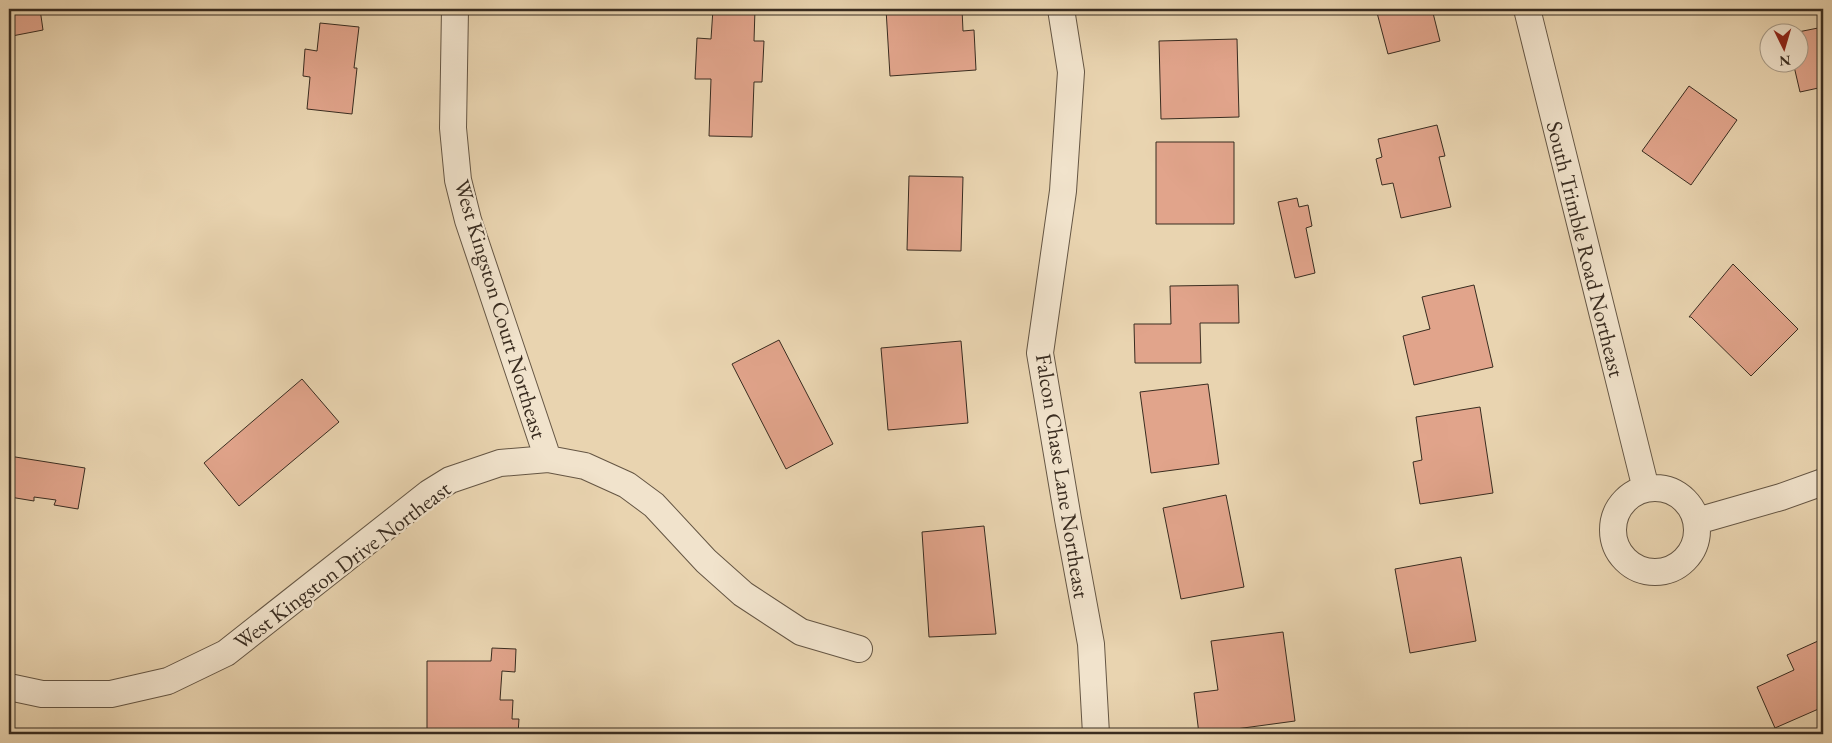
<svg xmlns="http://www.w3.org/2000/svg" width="1832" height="743" font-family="'EB Garamond',serif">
  <rect width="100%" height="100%" fill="#e9d4b0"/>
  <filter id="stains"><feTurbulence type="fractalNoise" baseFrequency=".004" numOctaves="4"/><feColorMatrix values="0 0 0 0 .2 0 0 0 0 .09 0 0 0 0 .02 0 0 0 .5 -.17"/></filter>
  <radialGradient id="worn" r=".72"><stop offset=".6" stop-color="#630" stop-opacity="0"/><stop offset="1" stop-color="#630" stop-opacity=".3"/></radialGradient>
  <!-- building -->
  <path fill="#e1a48b" stroke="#392c20" d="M9 9H40L43 30 12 36 14 43 9 44Z
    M713 9H755L754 41H764L762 82H754L752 137 709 136 711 79H695L697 38 711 39Z
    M886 9H962L963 31 974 30 976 70 890 76Z
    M1376 9H1432L1440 41 1388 54Z
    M320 23 359 27 354 68H357L352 114 307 109 310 77 303 76 305 49 317 51Z
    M1823 27V87L1800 92 1793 62H1800V32H1798Z
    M1237 39 1239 117 1161 119 1159 41Z
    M1689 86 1737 120 1691 185 1642 151Z
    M1437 125 1445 156 1439 157 1451 207 1401 218 1393 183 1382 185 1376 159 1382 157 1378 139Z
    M1156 142H1234V224H1156Z
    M909 176 963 177 961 251 907 250Z
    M1297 198 1299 207 1308 205 1312 226 1306 228 1315 273 1295 278 1278 202Z
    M1733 264 1798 329 1751 376 1691 317H1689Z
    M1238 285 1239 323H1200L1201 363H1135L1134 324H1171L1170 286Z
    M1474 285 1493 367 1414 385 1403 336 1430 329 1422 297Z
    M779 340 833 444 786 469 732 364Z
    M961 341 968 423 888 430 881 348Z
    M302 379 339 422 239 506 204 463Z
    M1208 384 1219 464 1151 473 1140 392Z
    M1480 407 1493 493 1420 504 1413 462 1422 460 1416 417Z
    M9 456 85 468 78 509 54 505 56 500 34 497V501L10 497Z
    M1226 495 1244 587 1181 599 1163 508Z
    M984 526 996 634 929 637 922 532Z
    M1461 557 1476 641 1410 653 1395 569Z
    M1283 632 1295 721 1199 734 1194 693 1218 690 1211 641Z
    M1818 641 1823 654V707L1775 728 1757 687 1794 670 1787 655Z
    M492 648 516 649 515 672 502 671 500 700H513L512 719H519L518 734H427V661H491Z"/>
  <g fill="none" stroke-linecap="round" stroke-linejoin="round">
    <defs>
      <path id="minor" d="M455 9 453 128 458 180 468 220 548 459
        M1061 9 1071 72 1063 191 1040 353 1068 519 1091 644 1096 734
        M1527 9 1646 489
        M1613 530a42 42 0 1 1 84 0a42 42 0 1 1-84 0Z
        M1697 521 1781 497 1823 482
        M9 687 42 694H111L168 681 226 653 429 493 450 480 500 463 548 459 585 466 627 485 654 505 706 561 743 594 801 632 859 649"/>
    </defs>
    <!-- minor casing -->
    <use href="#minor" stroke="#655644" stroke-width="28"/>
    <!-- minor -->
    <use href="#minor" stroke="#f1e3cc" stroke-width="26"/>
  </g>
  <g text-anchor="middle" stroke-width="4.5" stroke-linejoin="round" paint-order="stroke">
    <!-- street labels -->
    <g font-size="22" fill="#392c20" stroke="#f1e3cc">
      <text transform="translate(1586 249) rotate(76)" y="8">South Trimble Road Northeast</text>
      <text transform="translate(501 309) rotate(73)" y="8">West Kingston Court Northeast</text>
      <text transform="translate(1063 476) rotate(81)" y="8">Falcon Chase Lane Northeast</text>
      <text transform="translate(342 565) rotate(-37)" y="8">West Kingston Drive Northeast</text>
    </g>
  </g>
  <!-- margin -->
  <rect width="1832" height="743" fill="none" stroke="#e9d4b0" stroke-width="30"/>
  <rect x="10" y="10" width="1812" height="723" fill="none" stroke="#392c20" stroke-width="2.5"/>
  <rect x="15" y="15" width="1802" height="713" fill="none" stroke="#392c20"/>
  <!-- north arrow -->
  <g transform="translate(1784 48) rotate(175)"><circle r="24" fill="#f1e3cc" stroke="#a79a87"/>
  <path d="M0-4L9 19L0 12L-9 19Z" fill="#8f2418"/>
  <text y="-8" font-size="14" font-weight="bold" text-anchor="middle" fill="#392c20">N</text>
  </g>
  <rect width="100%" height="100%" filter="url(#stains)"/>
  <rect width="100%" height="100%" fill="url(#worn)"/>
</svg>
